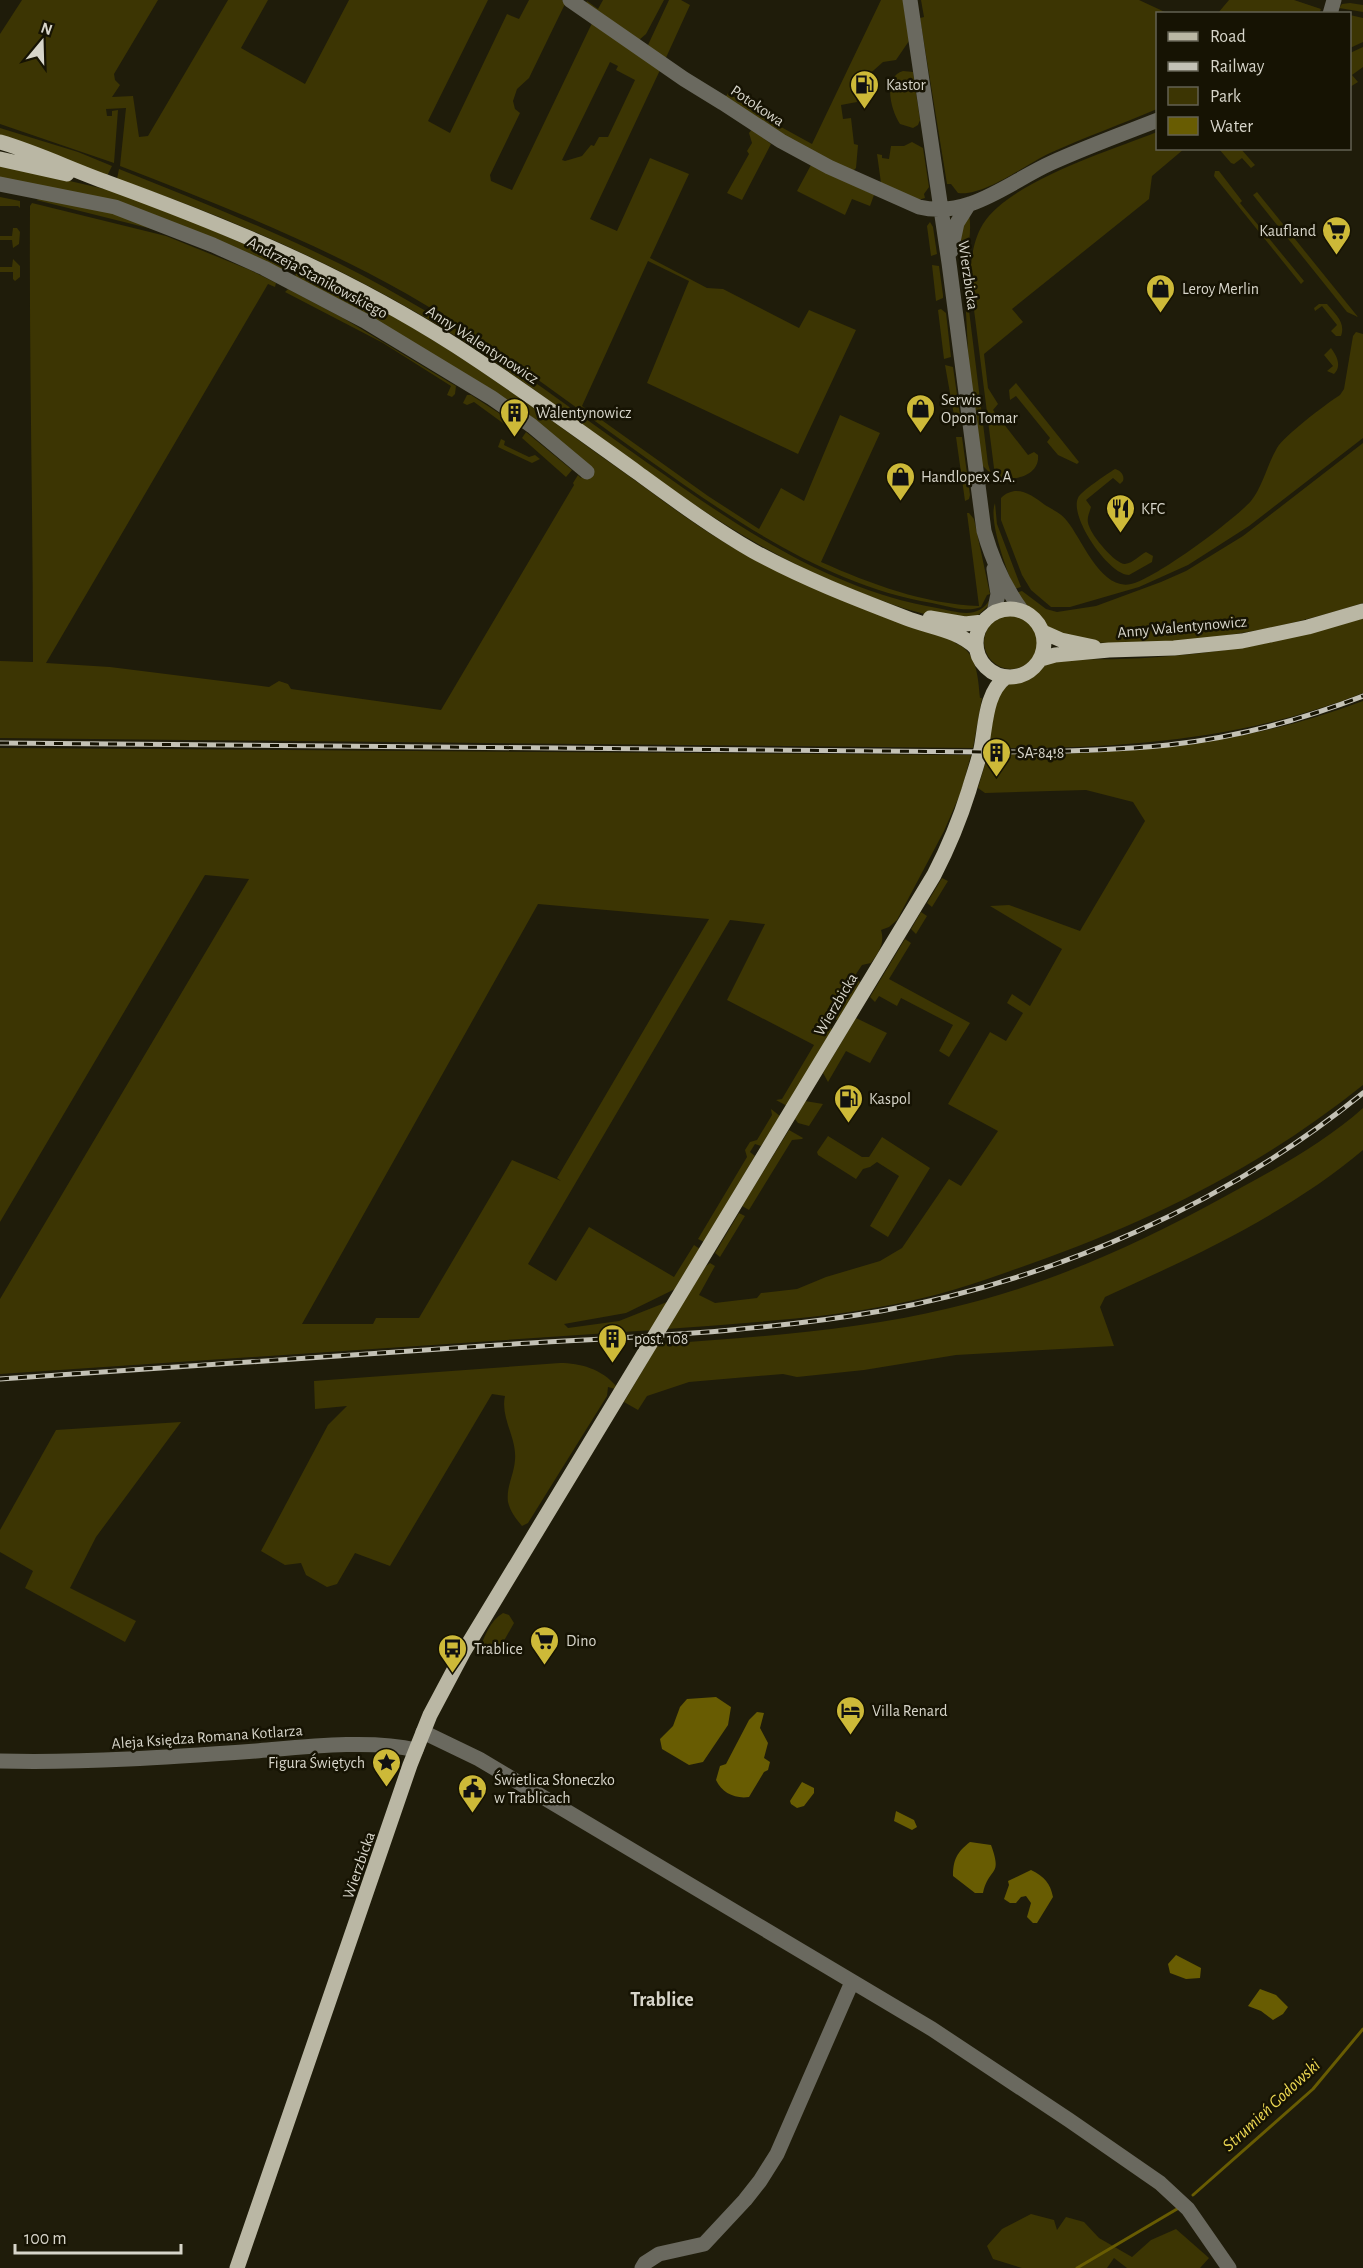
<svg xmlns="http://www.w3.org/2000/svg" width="1363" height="2268" font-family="'Alegreya Sans',sans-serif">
  <rect width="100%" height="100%" fill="#1f1c0a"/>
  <!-- green -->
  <path fill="#3c3503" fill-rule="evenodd" d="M22 0H158L114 74 115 80 120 85 112 97 133 96 139 137 148 136 228 0H268L241 48 305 84 349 0H488L428 121 450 133 507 14 519 19 529 0H562L566 3 564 6 529 78 517 89 513 101 515 109 520 113 490 175 491 181 512 190 593 21 661 68 590 219 617 231 650 158 689 174 650 258 707 288 723 289 799 328 809 310 856 330 798 454 647 383 689 281 648 261 582 406 708 496 759 529 781 488 804 501 840 415 880 433 821 562C871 584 924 604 979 606L967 513H969L974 519 990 594 987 595 981 607C966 613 948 606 932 603 826 585 732 519 646 458 568 402 490 342 407 294 315 242 218 204 120 166L126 108 106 109 107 116H112V111L118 110 114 163 0 124V34ZM610 62 618 66 616 70 635 80 608 137H599L594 146 591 145 582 156 565 161 562 160Z
    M603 0H664L646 34 639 40 585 7 587 1 598 9Z
    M669 0H681L690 5 664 62 648 45Z
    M881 0H903L909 41 896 60 883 62 856 86 860 96 856 97 857 102 841 105 843 119 851 118 854 144 858 145 856 168 852 172 831 164 725 98 728 93 772 122 812 144Z
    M921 0H1139L1167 13 1158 14 1157 109C1122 124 1085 137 1050 153 1026 164 984 197 958 193L951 184H947L920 18 924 17Z
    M1229 0H1294L1321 9 1319 14 1218 13Z
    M1350 3 1363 5V12L1339 8 1342 4Z
    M1350 15 1363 18V42L1350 48Z
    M1363 47V67L1352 75 1358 82 1350 87V53Z
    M903 71 913 72 920 120 918 125 913 128 900 124C891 111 882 77 903 71Z
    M0 128 78 152 112 166 107 176 0 136Z
    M752 129 771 144 742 200 727 193 749 154 747 151 752 143 749 133Z
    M1157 132 1158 148 1184 149 1152 176 1149 199 1012 309 1023 322 984 354 988 388 998 404 993 410 1028 455 1034 452 1038 455C1040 475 1015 482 998 477L994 468 970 278C971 260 973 240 983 224 1010 181 1110 151 1157 132Z
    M912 142 923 148 929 187 924 194 925 198 918 200 881 183 877 154 882 155V158L889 159 891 146H904Z
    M1219 149H1241L1255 165 1251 168 1242 158 1234 164 1231 163Z
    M0 165 109 190 168 211 285 262 286 269 284 272 258 259 0 178Z
    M811 165 874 195 870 206 852 199 845 215 797 191Z
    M119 169C216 208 314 246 405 299 491 347 569 408 649 464 737 526 829 590 937 608 958 612 978 620 990 599L988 606 976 617C965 617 953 618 942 617 909 613 870 596 839 584 692 523 576 410 441 327 338 265 231 218 117 179Z
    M1215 171H1219L1242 201 1240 203 1304 281 1301 284 1214 176Z
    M1257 192 1358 317 1347 312 1253 195Z
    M0 197 20 201V208L18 206H0Z
    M43 198 116 214 156 230 36 200Z
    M32 203 166 236 250 270 276 283 275 287 268 284 46 663 110 667 269 687 279 681 288 684 291 689 441 710 574 485 573 483 578 475 581 478 590 468 295 277 296 273 301 269C330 280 357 297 385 312 470 359 547 418 626 474 657 496 689 521 722 541 796 586 874 613 955 639V643C977 651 978 677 980 698H982L973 748 0 738V661L33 662C33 510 29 358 30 206Z
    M969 214C973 236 965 256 965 278L988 464 991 474 982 465 970 386 964 277 959 235Z
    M930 222 933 227 937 254 931 256 927 226Z
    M13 228H17L20 232 19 244 13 248 12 240H0V236H12Z
    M13 259 20 266V277L15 281 13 279V272H0V267H12Z
    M932 265 939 266 943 295V298L936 301Z
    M288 289 343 318 449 382 456 386 455 394 452 397 447 395 451 386 383 343 285 292Z
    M1319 304H1327C1335 314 1346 322 1341 336H1336L1331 331 1337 325 1322 306 1315 311 1314 308Z
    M941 309 946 313 951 357 944 359 938 310Z
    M1356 332 1363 334V438L1249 526 1188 565 1139 587 1070 607H1051L1031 590 1022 575 1001 520V498C1016 483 1032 495 1045 505 1053 510 1061 513 1067 521 1082 539 1101 591 1131 584 1155 579 1234 520 1251 501 1263 486 1267 465 1277 448 1285 435 1326 404 1340 395L1344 389 1353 336Z
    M1331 348C1337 356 1342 366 1334 374L1327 371 1333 366 1324 355Z
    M945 365 953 367 960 415 955 421Z
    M1016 383 1079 462 1077 464 1058 455 1047 442 1050 438 1016 396 1010 400 1009 390Z
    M467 395H471L519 426 515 432 474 402 467 405 463 403Z
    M526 432 572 470 566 477 522 438Z
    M956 437H962L970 495 969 499 965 501Z
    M501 439 505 441 504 445 529 457 535 455 540 459 532 463 498 447Z
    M1363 443V603C1291 626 1217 641 1141 643 1120 643 1098 644 1077 640 1067 638 1057 631 1047 627 1041 613 1025 606 1015 593L1022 591 1046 609 1057 612 1096 606 1161 582 1186 571 1243 536Z
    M1115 469C1120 470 1125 475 1123 481L1120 484 1113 478 1086 500 1091 507C1089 514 1086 519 1089 526 1092 536 1115 564 1125 564 1133 563 1140 555 1146 552L1153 556 1152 562 1129 575C1109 575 1069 517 1078 498 1080 492 1107 474 1115 469Z
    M995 503 997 524 1021 587 1014 589C1007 570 988 521 995 503Z
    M984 642a27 27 0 1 1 54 0a27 27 0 1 1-54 0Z
    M1363 618V693C1241 741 1118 749 988 748L997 696 1009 684 1028 679 1047 663 1055 660C1093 659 1132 660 1170 656 1236 651 1300 638 1363 618Z
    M1363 701V1085C1262 1166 1152 1221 1030 1264 986 1280 942 1295 896 1304 820 1319 743 1323 666 1329L706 1266 710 1263 715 1266 699 1295 715 1303 757 1298 761 1293 797 1289 826 1277 880 1261 902 1248 949 1179 961 1186 998 1131 948 1104 990 1032 1006 1041 1023 1013 1007 1003 1012 994 1030 1006 1062 949 990 906 1009 905 1080 931 1145 821 1133 802 1086 790 985 793 978 788 988 754C1116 756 1242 747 1363 701Z
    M0 748 971 755 961 792 944 831 897 920 889 927 881 930C885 943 879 952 871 963L862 965 856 974 860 983 838 1020 830 1019 828 1025 832 1030 787 1106 776 1100 782 1099 814 1045 727 1000 765 924 730 920 528 1264 556 1281 589 1227 674 1277 694 1245 700 1249 675 1289 626 1313 564 1324 568 1328 619 1321 667 1302 653 1330 0 1374V1299L249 879 205 875 0 1222ZM538 904 709 919 557 1178 561 1181 512 1160 419 1318H376L373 1324H302Z
    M942 878 948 881 932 907 927 903Z
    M921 912 927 916 916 934 911 929Z
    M905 939 911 943 889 979 970 1023 949 1057 939 1051 953 1025 901 998 897 1006 879 996 875 1002 870 997Z
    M856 1018 887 1033 870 1063 846 1051 828 1082 823 1073Z
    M805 1101 823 1104 809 1126 798 1123 795 1119Z
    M1363 1108V1150C1287 1214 1195 1256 1105 1297L1100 1307 1114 1346 956 1355 864 1370 797 1377 783 1374 689 1382 647 1396 638 1410 624 1402 658 1344C756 1337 855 1331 950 1308 1045 1286 1137 1245 1222 1198 1267 1174 1326 1142 1363 1108Z
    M771 1109 780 1116 761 1146 755 1144 750 1152 755 1156 704 1242 698 1239 747 1157 745 1150 750 1142 757 1140 772 1115Z
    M789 1130 803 1138 802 1139 792 1140 749 1210 742 1206Z
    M828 1136 862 1157H869L882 1137 930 1168 888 1237 870 1226 899 1176 877 1162 870 1167 863 1169 856 1179 818 1155 817 1152Z
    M739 1213 745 1216 720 1257 715 1253Z
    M560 1363C580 1363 602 1369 616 1386L615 1389 608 1387 607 1396 528 1523 522 1526C516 1519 510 1511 508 1502 506 1487 514 1475 515 1460 517 1438 500 1417 505 1396L492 1394 390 1566 355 1553 337 1584 327 1587 306 1575 301 1563 285 1565 261 1551 328 1425 347 1406 315 1409 314 1381Z
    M181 1422 96 1537 70 1588 136 1621 125 1642 25 1588 33 1571 0 1552V1530L56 1430Z
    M503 1613 509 1615 514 1623 496 1655 487 1649 479 1651C484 1637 490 1621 503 1613Z
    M1031 2214 1054 2220 1057 2230 1066 2217 1084 2222 1099 2238 1132 2257 1151 2240 1176 2229 1209 2258 1200 2268H1127L1114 2258 1107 2268H1022L993 2259 987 2246 1002 2229Z"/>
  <!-- water -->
  <path fill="#685c02" d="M716 1697 731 1707 728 1725 703 1762 689 1765 662 1749 660 1739 673 1726 680 1707 687 1699Z
    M757 1712 764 1713 760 1728 768 1743 764 1758 770 1762 768 1770 764 1772 749 1797C735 1799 722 1793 716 1780L720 1766 726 1764 749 1720Z
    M802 1782 814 1788V1793L804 1806 797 1808 791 1804 790 1801Z
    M896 1811 914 1820 917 1827 912 1830 894 1821Z
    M970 1842 991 1845C1003 1878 989 1866 983 1893H975L953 1876C953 1860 957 1852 970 1842Z
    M1031 1870C1045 1877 1050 1883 1053 1897L1037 1923H1033L1027 1917 1031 1903 1026 1896 1021 1897 1016 1903H1010L1004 1899 1009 1885 1008 1881Z
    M1176 1955 1201 1968 1200 1978 1186 1979 1170 1973 1168 1964Z
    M1260 1989 1276 1995 1288 2007 1283 2014 1273 2020 1261 2011 1248 2006Z"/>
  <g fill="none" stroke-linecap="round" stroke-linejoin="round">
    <!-- stream -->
    <path stroke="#685c02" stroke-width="3" d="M1193 2195 1313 2089 1363 2029
      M1077 2268 1177 2209"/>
    <!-- minor -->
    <path stroke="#6a695f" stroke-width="15" d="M570 0 684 79 723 103 781 141 829 167 919 207C969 219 1009 182 1051 163 1086 147 1122 134 1158 120
      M910 0 949 263 984 531C992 559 1005 588 1022 611
      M1330 14 1334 0
      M0 184 115 207 213 245 264 268 365 321 492 398 532 426 587 472
      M951 251 957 223 969 204
      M994 613 998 594 994 569
      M423 1732 479 1759 932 2029 1069 2120 1160 2183 1188 2209 1229 2268
      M0 1761C86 1763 171 1757 256 1751 303 1747 371 1739 416 1750
      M642 2268 645 2263 659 2254 704 2244 745 2200 760 2181 777 2154 852 1982"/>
    <!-- major -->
    <path stroke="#bab7a4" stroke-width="15" d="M0 142C38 153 72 170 109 183 232 228 345 275 456 346 518 386 578 430 638 473 675 500 713 528 753 551 802 578 854 598 906 618 928 627 959 630 976 648
      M0 159 67 174
      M976 643a34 34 0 1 1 68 0a34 34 0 1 1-68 0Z
      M930 618 965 624 983 622
      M1043 632 1061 640 1094 647
      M1041 659 1055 655 1109 650 1174 648 1242 641 1308 627 1363 611
      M237 2268 410 1765 430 1715 464 1651 934 875C948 848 960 819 969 790 973 776 978 763 981 749 986 725 985 693 1006 677"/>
    <defs>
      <path id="rail" d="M0 743 989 752C1049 752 1109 751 1168 745 1234 738 1301 720 1363 696
        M0 1379C166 1367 332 1356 498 1345 625 1337 755 1333 881 1311 1055 1279 1225 1205 1363 1093"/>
    </defs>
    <!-- rail casing -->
    <use href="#rail" stroke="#c3c1b5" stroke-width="5"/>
    <!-- rail -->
    <use href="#rail" stroke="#161303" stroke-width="3" stroke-dasharray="9" stroke-linecap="butt"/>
  </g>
  <!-- icons -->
  <defs>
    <symbol id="fuel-pin" viewBox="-11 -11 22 30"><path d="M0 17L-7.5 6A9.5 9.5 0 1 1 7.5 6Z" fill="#cdb938" stroke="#161303"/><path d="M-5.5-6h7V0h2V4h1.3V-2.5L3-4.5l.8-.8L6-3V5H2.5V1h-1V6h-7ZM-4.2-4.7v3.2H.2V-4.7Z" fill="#111"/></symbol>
    <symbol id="supermarket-pin" viewBox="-11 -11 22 30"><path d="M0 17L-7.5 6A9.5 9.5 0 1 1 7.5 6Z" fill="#cdb938" stroke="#161303"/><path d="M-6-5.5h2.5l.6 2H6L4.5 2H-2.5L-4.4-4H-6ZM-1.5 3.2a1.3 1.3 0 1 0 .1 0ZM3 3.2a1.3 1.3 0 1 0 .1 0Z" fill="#111"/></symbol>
    <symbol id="shop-pin" viewBox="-11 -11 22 30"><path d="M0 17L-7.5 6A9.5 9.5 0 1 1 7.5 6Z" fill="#cdb938" stroke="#161303"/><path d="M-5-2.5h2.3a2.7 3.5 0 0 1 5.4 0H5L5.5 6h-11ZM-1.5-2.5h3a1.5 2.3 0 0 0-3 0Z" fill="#111"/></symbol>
    <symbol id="building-pin" viewBox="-11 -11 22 30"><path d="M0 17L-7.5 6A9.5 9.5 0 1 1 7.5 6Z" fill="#cdb938" stroke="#161303"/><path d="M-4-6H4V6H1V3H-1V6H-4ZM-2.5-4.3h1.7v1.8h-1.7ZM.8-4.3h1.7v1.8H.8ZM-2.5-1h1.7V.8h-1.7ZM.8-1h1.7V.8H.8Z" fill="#111"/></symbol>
    <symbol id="restaurant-pin" viewBox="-11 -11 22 30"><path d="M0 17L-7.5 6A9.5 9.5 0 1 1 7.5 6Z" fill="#cdb938" stroke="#161303"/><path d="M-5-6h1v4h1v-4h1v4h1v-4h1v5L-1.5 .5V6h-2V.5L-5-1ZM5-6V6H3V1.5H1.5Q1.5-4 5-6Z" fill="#111"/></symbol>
    <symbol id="bus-pin" viewBox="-11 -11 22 30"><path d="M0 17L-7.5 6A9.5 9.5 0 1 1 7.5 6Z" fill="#cdb938" stroke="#161303"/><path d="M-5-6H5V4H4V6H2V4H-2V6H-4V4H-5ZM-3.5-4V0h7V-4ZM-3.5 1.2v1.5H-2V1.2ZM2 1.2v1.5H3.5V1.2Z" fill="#111"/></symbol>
    <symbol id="hotel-pin" viewBox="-11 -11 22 30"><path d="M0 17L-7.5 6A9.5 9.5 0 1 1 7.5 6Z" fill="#cdb938" stroke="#161303"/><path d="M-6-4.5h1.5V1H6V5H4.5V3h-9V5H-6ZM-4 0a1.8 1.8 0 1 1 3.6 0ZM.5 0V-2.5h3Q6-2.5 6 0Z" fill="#111"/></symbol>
    <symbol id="sight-pin" viewBox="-11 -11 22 30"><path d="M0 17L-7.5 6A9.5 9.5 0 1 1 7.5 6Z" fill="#cdb938" stroke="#161303"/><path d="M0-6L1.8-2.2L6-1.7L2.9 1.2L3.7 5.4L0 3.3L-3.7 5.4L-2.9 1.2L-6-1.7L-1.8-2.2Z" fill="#111"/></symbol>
    <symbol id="civic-pin" viewBox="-11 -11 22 30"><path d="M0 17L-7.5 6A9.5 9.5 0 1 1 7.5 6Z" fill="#cdb938" stroke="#161303"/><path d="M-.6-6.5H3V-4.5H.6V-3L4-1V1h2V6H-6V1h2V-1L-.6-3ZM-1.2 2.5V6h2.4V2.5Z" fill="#111"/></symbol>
  </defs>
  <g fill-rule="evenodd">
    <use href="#fuel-pin" x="848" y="68" width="33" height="45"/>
    <use href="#supermarket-pin" x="1320" y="214" width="33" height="45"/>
    <use href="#shop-pin" x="1144" y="272" width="33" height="45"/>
    <use href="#shop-pin" x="904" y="392" width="33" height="45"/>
    <use href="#building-pin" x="498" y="396" width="33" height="45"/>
    <use href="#shop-pin" x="884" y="460" width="33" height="45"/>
    <use href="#restaurant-pin" x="1104" y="492" width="33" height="45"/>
    <use href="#building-pin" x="980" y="736" width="33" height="45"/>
    <use href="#fuel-pin" x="832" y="1082" width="33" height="45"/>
    <use href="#building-pin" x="596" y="1322" width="33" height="45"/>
    <use href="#supermarket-pin" x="528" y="1624" width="33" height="45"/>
    <use href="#bus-pin" x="436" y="1632" width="33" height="45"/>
    <use href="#hotel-pin" x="834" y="1694" width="33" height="45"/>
    <use href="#sight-pin" x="370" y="1746" width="33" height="45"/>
    <use href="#civic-pin" x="456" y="1772" width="33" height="45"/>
  </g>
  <g text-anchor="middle" stroke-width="5" stroke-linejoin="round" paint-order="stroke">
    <!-- poi labels -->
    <g font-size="16" fill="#d7d5ca" stroke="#161303" text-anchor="start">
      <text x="886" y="90">Kastor</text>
      <text x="1316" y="236" text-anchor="end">Kaufland</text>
      <text x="1182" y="294">Leroy Merlin</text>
      <text x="941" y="405">Serwis<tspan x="941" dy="18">Opon Tomar</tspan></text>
      <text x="536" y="418">Walentynowicz</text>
      <text x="921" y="482">Handlopex S.A.</text>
      <text x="1141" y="514">KFC</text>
      <text x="1017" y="758">SA-84.8</text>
      <text x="869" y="1104">Kaspol</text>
      <text x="634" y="1344">post. 108</text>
      <text x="566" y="1646">Dino</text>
      <text x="474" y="1654">Trablice</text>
      <text x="872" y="1716">Villa Renard</text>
      <text x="365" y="1768" text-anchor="end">Figura Świętych</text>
      <text x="494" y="1785">Świetlica Słoneczko<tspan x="494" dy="18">w Trablicach</tspan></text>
    </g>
    <!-- street labels -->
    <g font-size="16" fill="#d7d5ca" stroke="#161303">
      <text transform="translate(758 105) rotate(34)" y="6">Potokowa</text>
      <text transform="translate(969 275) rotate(82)" y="6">Wierzbicka</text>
      <text transform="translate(318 277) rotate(28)" y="6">Andrzeja Stanikowskiego</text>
      <text transform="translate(483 344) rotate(33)" y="6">Anny Walentynowicz</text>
      <text transform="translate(1182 626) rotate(-5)" y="6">Anny Walentynowicz</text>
      <text transform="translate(835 1004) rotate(-59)" y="6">Wierzbicka</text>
      <text transform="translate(207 1736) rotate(-4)" y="6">Aleja Księdza Romana Kotlarza</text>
      <text transform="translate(358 1865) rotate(-71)" y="6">Wierzbicka</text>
    </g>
    <!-- water labels -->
    <g font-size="18" font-style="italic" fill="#ecd752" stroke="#161303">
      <text transform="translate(1271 2105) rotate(-43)" y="6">Strumień Godowski</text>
    </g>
    <!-- quarter labels -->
    <g font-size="20" font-weight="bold" fill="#d7d5ca" stroke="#161303">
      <text x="662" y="2006">Trablice</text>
    </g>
  </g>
  <!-- legend -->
  <rect x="1156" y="12" width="195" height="138" fill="#161303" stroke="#636153" stroke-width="1.5"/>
  <rect x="1168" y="32" width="30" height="9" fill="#bab7a4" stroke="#636153" stroke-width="1.5"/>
  <text x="1210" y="42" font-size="18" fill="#d7d5ca">Road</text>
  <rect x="1168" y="62" width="30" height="9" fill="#c3c1b5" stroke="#636153" stroke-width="1.5"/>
  <text x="1210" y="72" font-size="18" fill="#d7d5ca">Railway</text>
  <rect x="1168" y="87" width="30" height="18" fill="#3c3503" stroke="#636153" stroke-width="1.5"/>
  <text x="1210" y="102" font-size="18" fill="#d7d5ca">Park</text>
  <rect x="1168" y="117" width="30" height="18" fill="#685c02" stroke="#636153" stroke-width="1.5"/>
  <text x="1210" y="132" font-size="18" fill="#d7d5ca">Water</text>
  <!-- north arrow -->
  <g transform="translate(42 42) rotate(19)" stroke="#161303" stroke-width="4.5" paint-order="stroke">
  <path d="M0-4.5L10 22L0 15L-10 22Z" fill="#d7d5ca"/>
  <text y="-9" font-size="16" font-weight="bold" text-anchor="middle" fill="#d7d5ca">N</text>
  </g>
  <!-- scale -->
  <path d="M15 2244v9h166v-9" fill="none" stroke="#d7d5ca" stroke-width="3"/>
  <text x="24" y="2244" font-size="18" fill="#d7d5ca" stroke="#161303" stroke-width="4.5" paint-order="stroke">100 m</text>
</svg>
